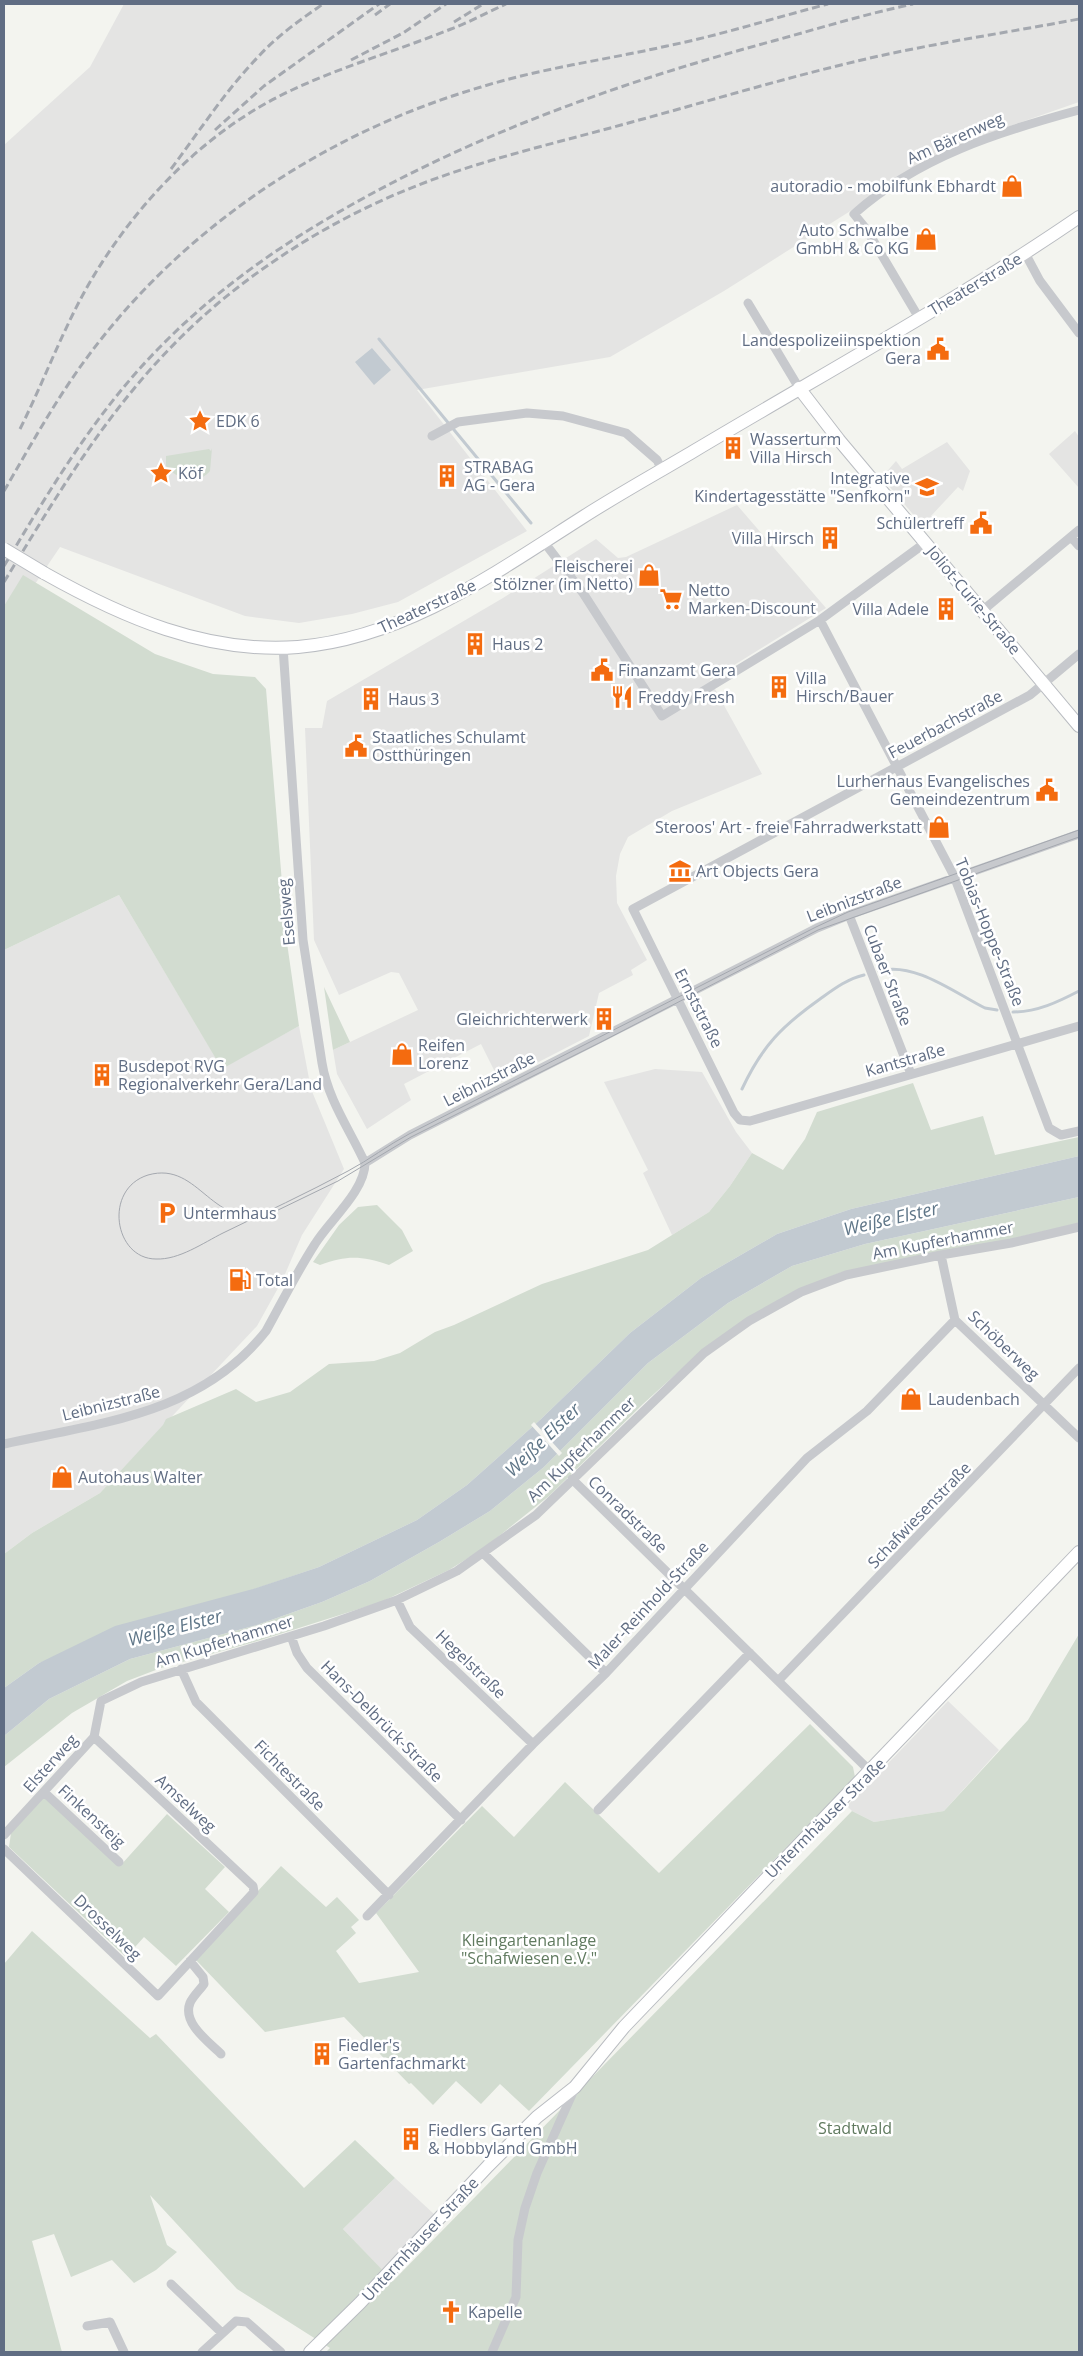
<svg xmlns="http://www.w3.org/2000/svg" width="1083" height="2356" font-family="'Open Sans',sans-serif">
  <rect width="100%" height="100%" fill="#f3f4ef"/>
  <!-- built -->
  <path fill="#e4e4e3" d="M124 4H1079V102L953 146 724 291 610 357 417 390 527 531 398 602 352 614 299 623 245 616 60 547 4 630V145L90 67Z
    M1075 431 1079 437V488L1049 454Z
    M947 442 970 471 963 491 958 487 931 516 937 523 928 532 884 480 883 476 896 461 902 469Z
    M737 505 826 608 710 680 762 774 672 811 628 837 620 854 616 876 617 903 647 960 631 970 633 975 599 993 589 1036 500 1082 481 1044 404 1084 411 1100 367 1129 337 1074 333 1050 418 1010 399 973 391 972 339 995 314 940 305 728H322L327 701 503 598 596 539 618 558 626 557Z
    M119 895 222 1068 299 1026 311 1089 344 1169 302 1235 282 1281 257 1326 100 1493 32 1533 4 1554V950Z
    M655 1069 702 1072 736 1132 752 1153 730 1186 709 1212 672 1235 643 1173 648 1170 604 1082Z
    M948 1701 999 1750 944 1811 874 1822 852 1811 847 1806Z
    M395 2178 435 2215 382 2270 343 2229Z"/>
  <!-- green -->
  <path fill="#d2dcd0" d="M212 448 210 471C197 486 178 480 166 466V456L209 449 211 451Z
    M23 575 155 654 213 674 255 677 266 689 287 943 299 1026 222 1069 119 895 4 950V606Z
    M324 987 350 1042 333 1050Z
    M913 1083 931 1130 983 1116 995 1155 1079 1137V1156L851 1209 777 1234 701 1278 630 1333 541 1419 467 1485 417 1520 319 1567 39 1663 4 1688V1554L32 1533 100 1493 163 1425 166 1419 236 1389 256 1402 290 1392 329 1364 374 1361 400 1353 435 1332 454 1325 542 1284 648 1250 709 1212 730 1186 752 1153 783 1170 805 1139 817 1112Z
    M1079 1197V1223L1011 1239 842 1272 791 1293 686 1365 643 1404 549 1496 484 1548 449 1570 381 1602 261 1640 161 1668 127 1681 72 1713 4 1767V1736L49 1699 130 1659 257 1625 322 1602 370 1581 439 1542 490 1511 544 1467 648 1363 728 1303 792 1266 865 1244Z
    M377 1205 402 1230 413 1251 389 1265C361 1256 348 1255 320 1265L313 1262 339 1225 358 1207Z
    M1079 1634V2352H326L330 2348 237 2289 150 2195 167 2245 177 2252 156 2270 134 2283 112 2260 71 2277 54 2234 32 2241 62 2352H4V1964L32 1931 150 2038 156 2034 304 2188 355 2140 395 2178 343 2229 393 2281 852 1811 874 1822 944 1811 1028 1720Z
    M810 1724 853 1767 855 1777 529 2111 500 2084 481 2104 456 2081 433 2105 411 2083 409 2084 344 2017 265 2032 195 1959 281 1866 326 1907 337 1897 359 1920 351 1927 356 1933 336 1951 359 1983 419 1972 376 1913 482 1806 514 1837 565 1782 659 1873Z
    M44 1797 120 1866 167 1814 225 1867 205 1889 229 1912 176 1966 144 1937 126 1957 9 1847 11 1833Z"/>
  <!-- water -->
  <path fill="#c2cad1" d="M372 348 391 370 374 385 355 362Z
    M1079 1156V1197L865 1244 792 1266 728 1303 648 1363 544 1467 490 1511 439 1542 370 1581 322 1602 257 1625 130 1659 49 1699 4 1736V1688L39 1663 115 1626 253 1589 319 1567 417 1520 467 1485 541 1419 630 1333 701 1278 777 1234 851 1209Z"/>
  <!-- pier -->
  <path fill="#f3f4ef" d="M534 1422 562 1453 559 1456 531 1425Z"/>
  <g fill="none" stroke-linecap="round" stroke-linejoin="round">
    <!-- stream -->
    <path stroke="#c2cad1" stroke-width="3" d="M379 339 531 523
      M879 971C914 961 955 993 985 1008L997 1010
      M1013 1012C1037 1012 1058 1002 1079 991
      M742 1089C762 1046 782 1026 820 999 834 989 847 979 864 975"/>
    <defs>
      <path id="secondary" d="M799 388 839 440 1079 726
        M44 573C122 617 206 654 298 647 405 638 495 573 583 517 619 494 657 473 694 451 823 374 955 302 1079 217
        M310 2352 360 2303 488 2166 537 2117 575 2087 624 2027 1079 1552"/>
    </defs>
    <!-- secondary casing -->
    <use href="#secondary" stroke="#b9bcc1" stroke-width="14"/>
    <!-- street -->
    <path stroke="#c7c9cd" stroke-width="9" d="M1025 253 1040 281 1079 333
      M748 303 799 388
      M919 318 867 230 854 214C918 157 998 132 1079 110
      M432 436 458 422 527 413 563 416 626 433 657 460 662 470
      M1071 537 1079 546
      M544 542 583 593 662 716 820 620 925 543
      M982 611 1079 530
      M820 620 954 876 1049 1128 1061 1135 1079 1131
      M283 647 303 940 322 1063C328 1100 350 1130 365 1163
      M1079 654 1030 695 633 909 734 1113 740 1120 750 1121 1079 1026
      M849 915 911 1074
      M365 1163 410 1135 817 928 849 915 1079 834
      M941 1255 955 1320 1079 1438
      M4 1444C100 1423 201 1414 266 1331 282 1302 297 1272 315 1244 329 1221 365 1191 365 1163
      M572 1479 871 1772
      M483 1553 606 1673
      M397 1600 410 1627 533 1744
      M291 1636 297 1653 307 1668 461 1820
      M181 1669 196 1702 389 1895
      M778 1681 1079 1368
      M44 1792 119 1862
      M598 1810 750 1653
      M4 1835 94 1737 101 1701 141 1682 324 1626 397 1600 457 1571 536 1515 704 1353 749 1321 801 1292 846 1275 941 1255 1011 1243 1079 1227
      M4 1849 158 1996 254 1892 253 1886 94 1737
      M367 1916 533 1744 606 1673 807 1458 867 1411 955 1320
      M190 1961 203 1977 204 1984C200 1990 193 1996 190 2003 182 2023 209 2042 221 2054
      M171 2284 222 2333
      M87 2326 110 2322 124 2352
      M202 2352 236 2321 247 2322 281 2352
      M492 2352 516 2297 518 2240 525 2208 537 2173 574 2090"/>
    <!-- secondary -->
    <use href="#secondary" stroke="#fff" stroke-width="12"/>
    <!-- tram -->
    <path stroke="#a4a8af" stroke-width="1" d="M1079 830 848 912 816 927 409 1134C388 1145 369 1160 348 1171 307 1193 264 1213 223 1233 203 1243 179 1260 156 1259 114 1259 103 1189 148 1175 201 1160 211 1234 274 1212L338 1181 411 1137 601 1042 818 930 1079 837"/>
    <!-- rail -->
    <path stroke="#a4a8af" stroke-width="3" stroke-dasharray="8 4" stroke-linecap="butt" d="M375 15 390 4
      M454 22 483 4
      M351 60 403 33 446 4
      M215 130 264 86 379 4
      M171 169C199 132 225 91 258 57 277 36 300 20 323 4
      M20 429C43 383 61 334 86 289 133 206 205 130 292 90 343 66 399 50 451 29 470 22 488 12 506 4
      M4 491C29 448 54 403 83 363 180 229 324 133 481 87 542 68 605 60 667 46 721 35 774 18 828 4
      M4 566C51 488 97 410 162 345 228 278 306 228 388 185 511 121 640 77 773 41 820 28 866 14 913 4
      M4 582C67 479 122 385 216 305 273 257 338 218 406 190 479 160 557 143 632 122 702 103 771 82 841 65 920 45 1000 34 1079 19"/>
    <defs>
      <path id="secondary-bridge" d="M4 549 44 573"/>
    </defs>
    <!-- secondary-bridge casing -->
    <use href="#secondary-bridge" stroke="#b9bcc1" stroke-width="14" stroke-linecap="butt"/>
    <!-- secondary-bridge -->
    <use href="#secondary-bridge" stroke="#fff" stroke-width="12"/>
  </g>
  <!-- icons -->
  <defs>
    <symbol id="shop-bare" viewBox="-9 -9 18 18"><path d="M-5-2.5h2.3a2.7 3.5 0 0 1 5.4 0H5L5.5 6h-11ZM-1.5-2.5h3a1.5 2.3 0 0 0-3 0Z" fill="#f46b0f" stroke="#fff" stroke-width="2.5" paint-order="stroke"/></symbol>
    <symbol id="civic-bare" viewBox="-9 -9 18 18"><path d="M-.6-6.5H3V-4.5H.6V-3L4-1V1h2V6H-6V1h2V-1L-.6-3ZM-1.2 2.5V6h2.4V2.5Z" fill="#f46b0f" stroke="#fff" stroke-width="2.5" paint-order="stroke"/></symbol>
    <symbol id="sight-bare" viewBox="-9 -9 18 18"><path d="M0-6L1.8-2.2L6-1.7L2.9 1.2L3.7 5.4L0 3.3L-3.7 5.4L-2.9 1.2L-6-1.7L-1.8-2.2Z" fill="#f46b0f" stroke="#fff" stroke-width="2.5" paint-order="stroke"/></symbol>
    <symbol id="building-bare" viewBox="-9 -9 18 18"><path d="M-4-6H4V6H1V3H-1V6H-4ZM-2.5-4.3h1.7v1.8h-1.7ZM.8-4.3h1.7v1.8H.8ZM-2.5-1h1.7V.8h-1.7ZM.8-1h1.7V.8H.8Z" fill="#f46b0f" stroke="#fff" stroke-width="2.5" paint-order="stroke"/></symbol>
    <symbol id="school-bare" viewBox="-9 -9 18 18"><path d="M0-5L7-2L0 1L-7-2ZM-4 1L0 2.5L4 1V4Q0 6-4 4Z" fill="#f46b0f" stroke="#fff" stroke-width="2.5" paint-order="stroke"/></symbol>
    <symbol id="supermarket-bare" viewBox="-9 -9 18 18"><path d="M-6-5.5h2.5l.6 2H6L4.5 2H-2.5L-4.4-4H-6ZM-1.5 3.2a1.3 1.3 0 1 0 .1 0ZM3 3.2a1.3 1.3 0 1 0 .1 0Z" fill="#f46b0f" stroke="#fff" stroke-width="2.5" paint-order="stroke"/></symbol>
    <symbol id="restaurant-bare" viewBox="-9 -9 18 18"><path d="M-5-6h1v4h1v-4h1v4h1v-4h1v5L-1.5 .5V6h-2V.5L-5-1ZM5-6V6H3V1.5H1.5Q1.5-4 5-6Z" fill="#f46b0f" stroke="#fff" stroke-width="2.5" paint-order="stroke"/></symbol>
    <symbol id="museum-bare" viewBox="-9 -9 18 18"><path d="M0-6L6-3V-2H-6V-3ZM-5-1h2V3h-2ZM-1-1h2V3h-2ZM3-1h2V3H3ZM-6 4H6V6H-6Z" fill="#f46b0f" stroke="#fff" stroke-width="2.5" paint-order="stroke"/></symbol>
    <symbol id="parking-bare" viewBox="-9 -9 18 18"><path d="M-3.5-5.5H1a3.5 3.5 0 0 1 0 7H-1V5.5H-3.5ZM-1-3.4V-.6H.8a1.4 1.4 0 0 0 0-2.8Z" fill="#f46b0f" stroke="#fff" stroke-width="2.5" paint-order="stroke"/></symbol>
    <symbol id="fuel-bare" viewBox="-9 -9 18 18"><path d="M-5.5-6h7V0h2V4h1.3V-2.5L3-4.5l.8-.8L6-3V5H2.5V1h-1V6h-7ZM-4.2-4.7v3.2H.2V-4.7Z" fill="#f46b0f" stroke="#fff" stroke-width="2.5" paint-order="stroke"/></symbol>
    <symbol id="church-bare" viewBox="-9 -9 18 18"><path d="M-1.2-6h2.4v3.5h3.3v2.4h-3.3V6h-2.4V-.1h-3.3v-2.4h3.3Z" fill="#f46b0f" stroke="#fff" stroke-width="2.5" paint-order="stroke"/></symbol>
  </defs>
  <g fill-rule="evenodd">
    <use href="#shop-bare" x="996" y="170" width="32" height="32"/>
    <use href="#shop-bare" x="910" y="223" width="32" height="32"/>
    <use href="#civic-bare" x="922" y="333" width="32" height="32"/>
    <use href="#sight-bare" x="184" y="405" width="32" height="32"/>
    <use href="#building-bare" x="717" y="432" width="32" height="32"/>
    <use href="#sight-bare" x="145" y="457" width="32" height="32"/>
    <use href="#building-bare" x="431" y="460" width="32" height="32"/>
    <use href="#school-bare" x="911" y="471" width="32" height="32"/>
    <use href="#civic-bare" x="965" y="507" width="32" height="32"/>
    <use href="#building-bare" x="814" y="522" width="32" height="32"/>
    <use href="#shop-bare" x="633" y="559" width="32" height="32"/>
    <use href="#supermarket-bare" x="655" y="583" width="32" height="32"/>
    <use href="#building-bare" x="930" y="593" width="32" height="32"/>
    <use href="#building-bare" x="459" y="628" width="32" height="32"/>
    <use href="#civic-bare" x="586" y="654" width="32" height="32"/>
    <use href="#building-bare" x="763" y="671" width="32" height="32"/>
    <use href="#restaurant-bare" x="606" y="681" width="32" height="32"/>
    <use href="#building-bare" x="355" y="683" width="32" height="32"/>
    <use href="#civic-bare" x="340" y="730" width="32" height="32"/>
    <use href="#civic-bare" x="1031" y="774" width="32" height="32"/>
    <use href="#shop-bare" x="923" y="811" width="32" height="32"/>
    <use href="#museum-bare" x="664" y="855" width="32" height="32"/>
    <use href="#building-bare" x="588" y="1003" width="32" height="32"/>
    <use href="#shop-bare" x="386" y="1038" width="32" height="32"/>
    <use href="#building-bare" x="86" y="1059" width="32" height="32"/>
    <use href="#parking-bare" x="151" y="1197" width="32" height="32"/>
    <use href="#fuel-bare" x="224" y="1264" width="32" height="32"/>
    <use href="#shop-bare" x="895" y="1383" width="32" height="32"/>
    <use href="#shop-bare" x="46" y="1461" width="32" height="32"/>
    <use href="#building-bare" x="306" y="2038" width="32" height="32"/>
    <use href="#building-bare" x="395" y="2123" width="32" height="32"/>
    <use href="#church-bare" x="435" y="2296" width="32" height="32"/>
  </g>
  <g text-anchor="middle" stroke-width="5" stroke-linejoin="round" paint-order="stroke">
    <!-- street labels -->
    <g font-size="16" fill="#606d83" stroke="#fff">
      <text transform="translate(955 138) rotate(-24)" y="6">Am Bärenweg</text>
      <text transform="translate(975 284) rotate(-31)" y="6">Theaterstraße</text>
      <text transform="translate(974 600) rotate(50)" y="6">Joliot-Curie-Straße</text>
      <text transform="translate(427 606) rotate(-25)" y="6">Theaterstraße</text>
      <text transform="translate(945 724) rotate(-28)" y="6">Feuerbachstraße</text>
      <text transform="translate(854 899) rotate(-21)" y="6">Leibnizstraße</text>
      <text transform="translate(286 912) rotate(-95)" y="6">Eselsweg</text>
      <text transform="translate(990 932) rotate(68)" y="6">Tobias-Hoppe-Straße</text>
      <text transform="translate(888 975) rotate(69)" y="6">Cubaer Straße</text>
      <text transform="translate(699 1008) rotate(63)" y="6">Ernststraße</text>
      <text transform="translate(905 1060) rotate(-16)" y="6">Kantstraße</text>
      <text transform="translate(489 1079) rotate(-27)" y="6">Leibnizstraße</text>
      <text transform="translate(943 1240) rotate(-11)" y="6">Am Kupferhammer</text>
      <text transform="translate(1004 1345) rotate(44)" y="6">Schöberweg</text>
      <text transform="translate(111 1403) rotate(-14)" y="6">Leibnizstraße</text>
      <text transform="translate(581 1449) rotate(-44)" y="6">Am Kupferhammer</text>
      <text transform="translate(628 1514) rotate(44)" y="6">Conradstraße</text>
      <text transform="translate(919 1515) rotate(-46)" y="6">Schafwiesenstraße</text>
      <text transform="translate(648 1605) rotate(-47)" y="6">Maler-Reinhold-Straße</text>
      <text transform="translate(224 1641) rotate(-17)" y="6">Am Kupferhammer</text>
      <text transform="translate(471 1664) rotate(44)" y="6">Hegelstraße</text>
      <text transform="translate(382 1721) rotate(45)" y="6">Hans-Delbrück-Straße</text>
      <text transform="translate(50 1763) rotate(-48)" y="6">Elsterweg</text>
      <text transform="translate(290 1775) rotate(45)" y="6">Fichtestraße</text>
      <text transform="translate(186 1803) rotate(43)" y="6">Amselweg</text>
      <text transform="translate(92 1816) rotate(43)" y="6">Finkensteig</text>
      <text transform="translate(825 1818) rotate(-45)" y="6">Untermhäuser Straße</text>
      <text transform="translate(108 1927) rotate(44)" y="6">Drosselweg</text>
      <text transform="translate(420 2239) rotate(-47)" y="6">Untermhäuser Straße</text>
    </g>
    <!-- poi labels -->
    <g font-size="16" fill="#606d83" stroke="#fff" text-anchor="start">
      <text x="996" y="192" text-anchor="end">autoradio - mobilfunk Ebhardt</text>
      <text x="909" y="236" text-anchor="end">Auto Schwalbe<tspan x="909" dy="18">GmbH &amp; Co KG</tspan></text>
      <text x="921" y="346" text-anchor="end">Landespolizeiinspektion<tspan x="921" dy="18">Gera</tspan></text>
      <text x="216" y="427">EDK 6</text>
      <text x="750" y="445">Wasserturm<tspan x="750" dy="18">Villa Hirsch</tspan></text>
      <text x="464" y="473">STRABAG<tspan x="464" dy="18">AG - Gera</tspan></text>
      <text x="178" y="479">Köf</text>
      <text x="910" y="484" text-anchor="end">Integrative<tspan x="910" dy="18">Kindertagesstätte "Senfkorn"</tspan></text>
      <text x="964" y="529" text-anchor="end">Schülertreff</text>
      <text x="814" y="544" text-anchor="end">Villa Hirsch</text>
      <text x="633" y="572" text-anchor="end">Fleischerei<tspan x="633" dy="18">Stölzner (im Netto)</tspan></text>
      <text x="688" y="596">Netto<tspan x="688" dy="18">Marken-Discount</tspan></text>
      <text x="929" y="615" text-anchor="end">Villa Adele</text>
      <text x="492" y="650">Haus 2</text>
      <text x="618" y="676">Finanzamt Gera</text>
      <text x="796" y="684">Villa<tspan x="796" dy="18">Hirsch/Bauer</tspan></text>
      <text x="638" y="703">Freddy Fresh</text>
      <text x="388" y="705">Haus 3</text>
      <text x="372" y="743">Staatliches Schulamt<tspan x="372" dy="18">Ostthüringen</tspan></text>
      <text x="1030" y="787" text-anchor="end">Lurherhaus Evangelisches<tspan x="1030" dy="18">Gemeindezentrum</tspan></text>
      <text x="922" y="833" text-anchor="end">Steroos' Art - freie Fahrradwerkstatt</text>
      <text x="696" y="877">Art Objects Gera</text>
      <text x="588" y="1025" text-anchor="end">Gleichrichterwerk</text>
      <text x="418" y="1051">Reifen<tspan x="418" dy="18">Lorenz</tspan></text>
      <text x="118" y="1072">Busdepot RVG<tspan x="118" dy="18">Regionalverkehr Gera/Land</tspan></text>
      <text x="183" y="1219">Untermhaus</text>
      <text x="256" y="1286">Total</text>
      <text x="928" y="1405">Laudenbach</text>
      <text x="78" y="1483">Autohaus Walter</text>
      <text x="338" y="2051">Fiedler's<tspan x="338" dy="18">Gartenfachmarkt</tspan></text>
      <text x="428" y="2136">Fiedlers Garten<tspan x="428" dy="18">&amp; Hobbyland GmbH</tspan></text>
      <text x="468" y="2318">Kapelle</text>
    </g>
    <!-- park labels -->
    <g font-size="16" fill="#607a5f" stroke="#fff">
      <text x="529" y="1946">Kleingartenanlage<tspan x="529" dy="18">"Schafwiesen e.V."</tspan></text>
      <text x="855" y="2134">Stadtwald</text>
    </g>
    <!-- water labels -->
    <g font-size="18" font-style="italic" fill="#5f7688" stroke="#fff">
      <text transform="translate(891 1219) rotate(-13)" y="6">Weiße Elster</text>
      <text transform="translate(543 1440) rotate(-44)" y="6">Weiße Elster</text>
      <text transform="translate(175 1628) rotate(-15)" y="6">Weiße Elster</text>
    </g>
  </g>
  <!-- border -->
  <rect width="1083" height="2356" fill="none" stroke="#606d83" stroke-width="10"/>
</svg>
